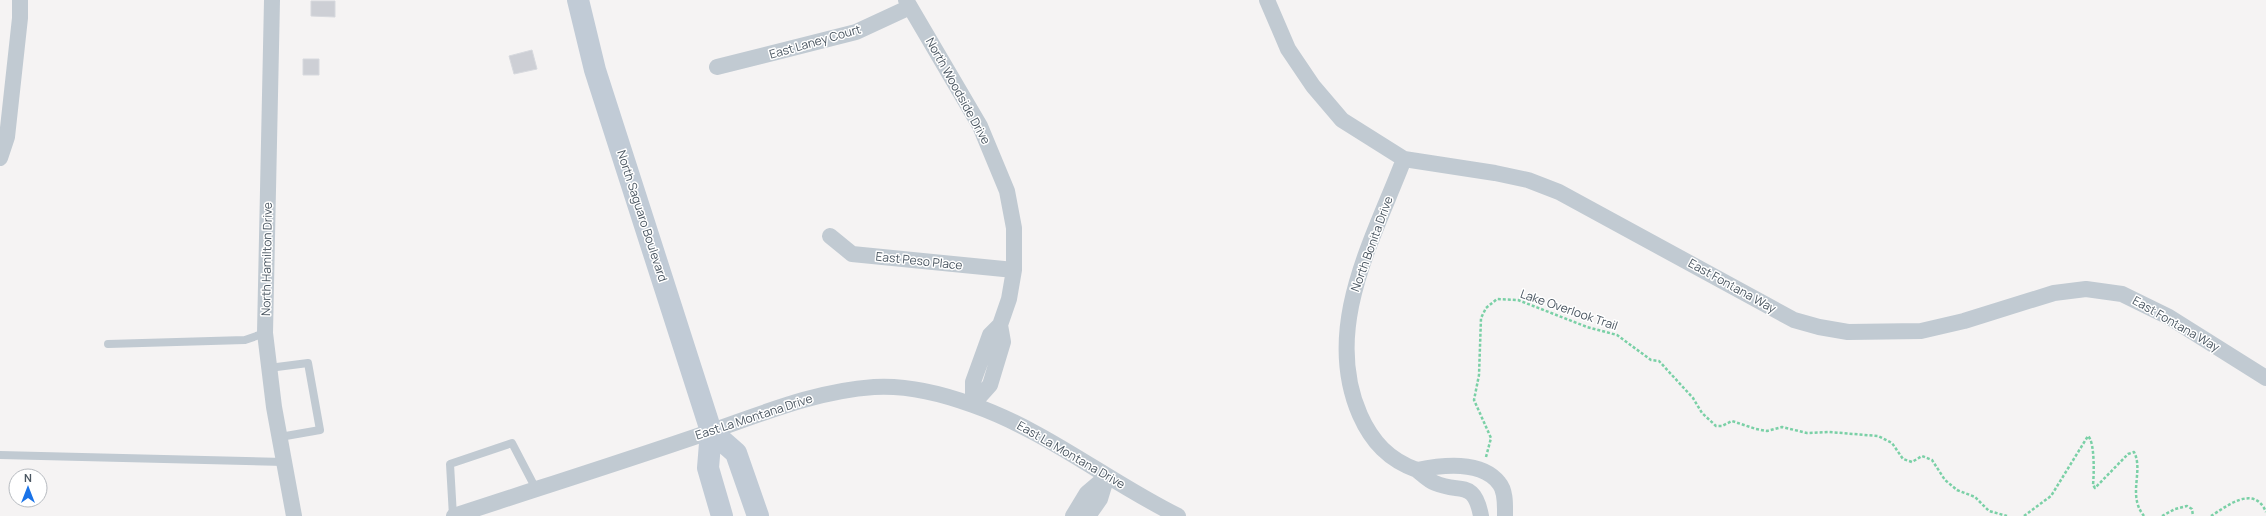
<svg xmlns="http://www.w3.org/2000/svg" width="2266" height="516" font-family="Manrope,sans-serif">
  <rect width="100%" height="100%" fill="#f5f3f3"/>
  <!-- building -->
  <path fill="#cdcfd5" stroke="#d7d9de" d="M311 1H335V17L311 16Z
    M532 50 537 69 514 74 509 56Z
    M303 59H319V75H303Z"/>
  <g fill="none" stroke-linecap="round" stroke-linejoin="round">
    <!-- path -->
    <path stroke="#7ad0a6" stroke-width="2.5" stroke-dasharray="3 2" stroke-linecap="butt" d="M1486 457 1491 438 1474 400 1479 375 1481 318 1486 308 1497 299 1518 300 1587 327 1617 335 1651 360 1659 361 1693 398 1702 413 1716 426H1722L1732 421 1756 429 1767 431 1782 427 1807 433 1829 432 1878 436 1892 443 1903 459 1912 462 1922 456 1932 460 1945 480 1957 490 1975 497 1989 511 2007 516
      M2024 516 2051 496 2088 436C2095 442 2094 475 2093 485L2095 488 2128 454 2134 452C2144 471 2127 495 2144 516
      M2162 516 2175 509 2187 506 2192 509 2193 516
      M2211 516C2227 506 2254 484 2266 512"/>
    <!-- service -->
    <path stroke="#c1cad2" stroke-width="8" d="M108 344 245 340 265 333
      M269 368 308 363 320 430 280 437
      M0 455 284 462
      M453 516 450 464 512 443 536 489"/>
    <!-- minor -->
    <path stroke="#c1cad2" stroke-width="16" d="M272 0 265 333 274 407 294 516
      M906 0 980 126 1007 191 1014 228V270L1009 299 1000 325 1003 342 990 385 973 404
      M1267 0 1288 49 1313 86 1342 120 1404 159 1495 173 1528 180 1559 192 1794 320 1819 327 1848 332 1921 331 1964 321 2054 293 2086 289 2122 294 2169 317 2266 378
      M717 67 856 32 910 7
      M0 158 7 137 20 18V0
      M1404 159C1373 240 1322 328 1360 415 1372 442 1389 460 1417 470
      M830 236 852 254 1014 270
      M973 404V382L990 335 1000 325
      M454 516C539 488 625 461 709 432 764 413 816 391 874 387 906 385 943 394 973 405 1047 431 1109 482 1178 516
      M1073 516 1087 493 1107 476
      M1088 516 1100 499 1107 476
      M1481 516C1474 479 1461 494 1435 483 1429 481 1422 474 1417 470 1442 465 1481 460 1499 483 1506 491 1505 506 1505 516"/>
    <!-- secondary -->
    <path stroke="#c1cbd6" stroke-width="22" d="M578 0 595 70 711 431 708 468 722 516
      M711 431 736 453 758 516"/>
  </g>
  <g text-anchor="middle" stroke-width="3" stroke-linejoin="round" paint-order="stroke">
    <!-- street labels -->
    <g font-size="12" fill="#4a5661" stroke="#fff">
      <text transform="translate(815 42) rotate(-16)" y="4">East Laney Court</text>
      <text transform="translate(958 91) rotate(61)" y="4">North Woodside Drive</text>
      <text transform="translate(642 216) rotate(72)" y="4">North Saguaro Boulevard</text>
      <text transform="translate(1372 244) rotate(-70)" y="4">North Bonita Drive</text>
      <text transform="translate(267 259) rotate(-89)" y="4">North Hamilton Drive</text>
      <text transform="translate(919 261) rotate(6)" y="4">East Peso Place</text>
      <text transform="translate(1732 286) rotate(29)" y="4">East Fontana Way</text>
      <text transform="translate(1569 310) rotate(19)" y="4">Lake Overlook Trail</text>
      <text transform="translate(2176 324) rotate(30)" y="4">East Fontana Way</text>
      <text transform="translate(754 417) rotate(-18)" y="4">East La Montana Drive</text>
      <text transform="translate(1071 455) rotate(30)" y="4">East La Montana Drive</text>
    </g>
  </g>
  <!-- north arrow -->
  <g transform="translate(28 488)"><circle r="19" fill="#ffffff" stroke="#b7bbc0"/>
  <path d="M0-3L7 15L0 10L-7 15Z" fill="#1a73e8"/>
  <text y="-6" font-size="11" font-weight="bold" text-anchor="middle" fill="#4a5661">N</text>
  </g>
</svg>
